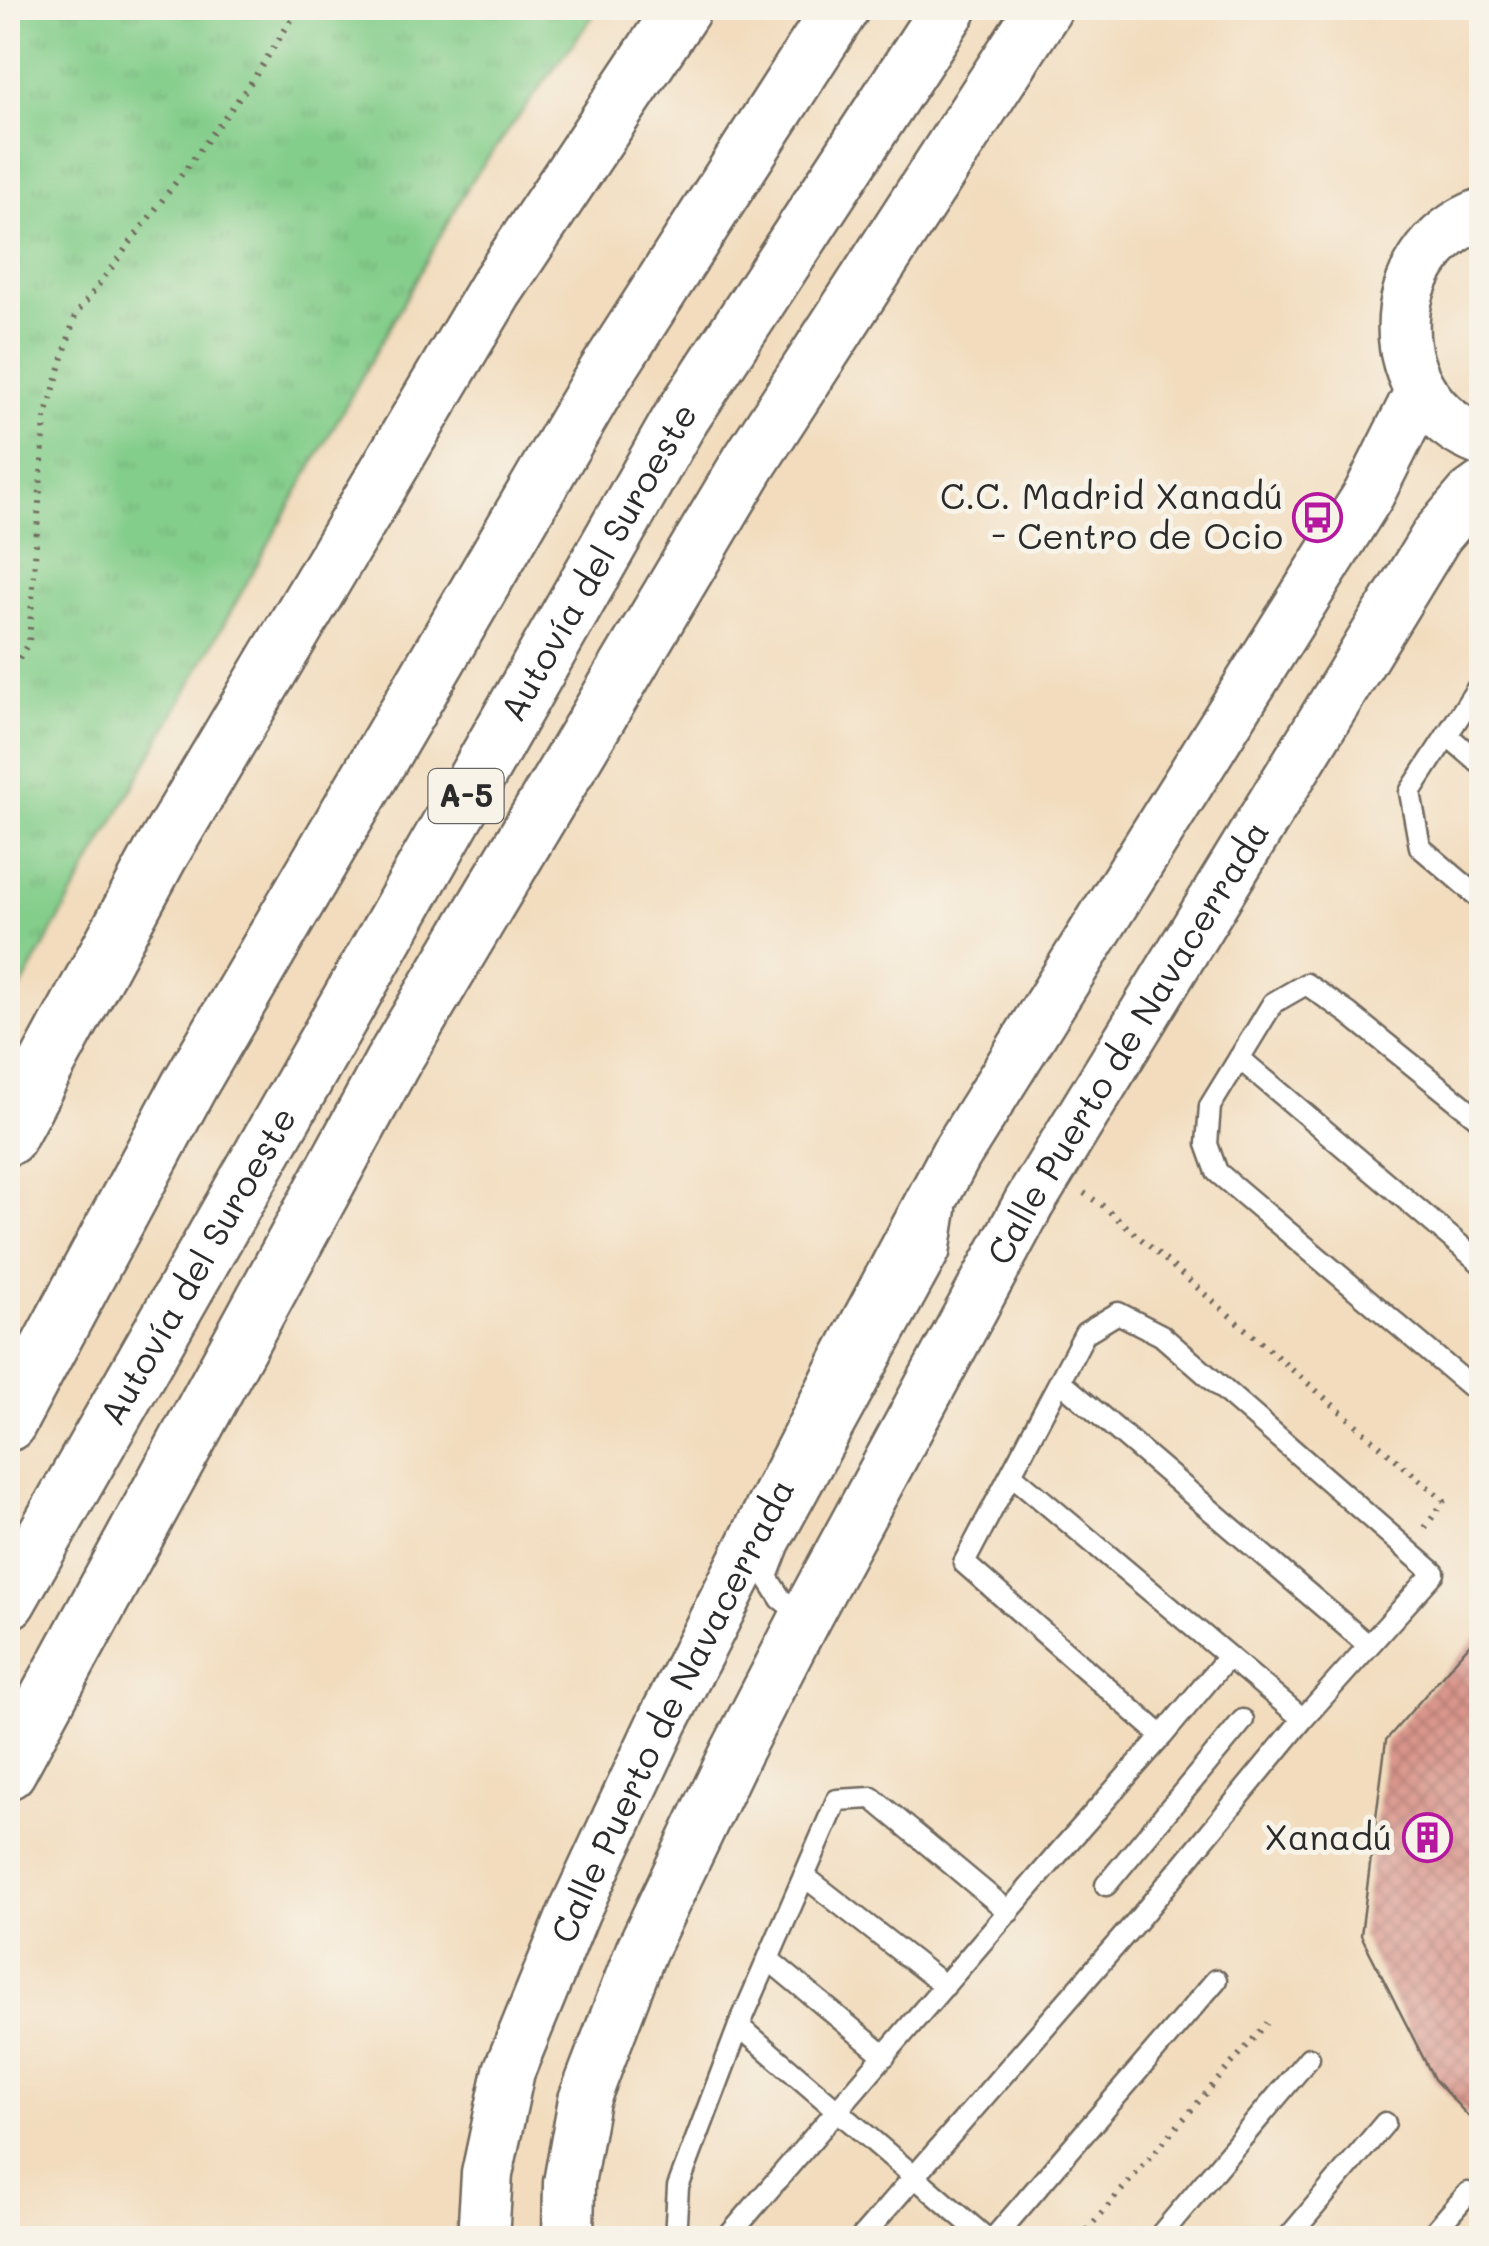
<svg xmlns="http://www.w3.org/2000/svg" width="1489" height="2246" font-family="Mali,sans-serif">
  <defs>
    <pattern id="grass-tufts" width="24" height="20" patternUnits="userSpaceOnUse" patternTransform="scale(2.5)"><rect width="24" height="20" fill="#84ce8b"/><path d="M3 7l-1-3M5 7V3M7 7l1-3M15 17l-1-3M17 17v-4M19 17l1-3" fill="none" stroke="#72b178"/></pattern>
    <pattern id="building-cross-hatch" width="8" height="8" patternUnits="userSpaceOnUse" patternTransform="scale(2.5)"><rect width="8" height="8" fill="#da968c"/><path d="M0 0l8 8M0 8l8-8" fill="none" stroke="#b17b73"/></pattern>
  </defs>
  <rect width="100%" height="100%" fill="#f7f3e8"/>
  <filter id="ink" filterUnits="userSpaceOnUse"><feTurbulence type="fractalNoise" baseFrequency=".01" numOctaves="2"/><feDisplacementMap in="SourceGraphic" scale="20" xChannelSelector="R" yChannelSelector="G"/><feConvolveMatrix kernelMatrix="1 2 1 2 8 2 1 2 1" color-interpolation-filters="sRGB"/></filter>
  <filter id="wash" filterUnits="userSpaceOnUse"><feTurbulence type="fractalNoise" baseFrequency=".0048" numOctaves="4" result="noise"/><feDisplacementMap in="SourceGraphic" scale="40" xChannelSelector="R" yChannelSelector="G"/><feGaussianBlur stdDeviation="2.25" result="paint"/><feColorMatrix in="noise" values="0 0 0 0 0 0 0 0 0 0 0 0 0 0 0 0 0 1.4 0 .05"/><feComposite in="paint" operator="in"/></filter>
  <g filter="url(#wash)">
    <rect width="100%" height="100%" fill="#f2dcbd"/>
    <!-- grass -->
    <path fill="url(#grass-tufts)" stroke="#587c5b" stroke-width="2.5" d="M8 8H599L471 181 8 1011Z"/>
    <g id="blocks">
      <!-- building -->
      <path fill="url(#building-cross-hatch)" d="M1482 1630V2131L1434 2079 1361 1935 1386 1740Z"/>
    </g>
  </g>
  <g filter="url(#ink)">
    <use href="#blocks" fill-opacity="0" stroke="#71695e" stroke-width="2.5"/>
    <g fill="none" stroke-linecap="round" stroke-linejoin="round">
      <defs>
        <path id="service" d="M1482 681 1410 792 1420 847 1482 900
          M1447 735 1482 765
          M1239 1058 1482 1264
          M1482 1121 1348 1013 1306 984 1273 1003 1210 1106 1207 1144 1217 1172 1482 1396
          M1060 1381 1368 1645
          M1011 1474 1303 1719
          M805 1617 781 1599 767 1577 779 1546 939 1254 946 1210
          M804 1876 945 1986
          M1106 1885 1243 1720
          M768 1959 885 2056
          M739 2026 986 2238
          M675 2238 678 2187 739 2026 837 1800 872 1798 1009 1912
          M727 2238 1063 1848 1162 1736 1228 1657
          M861 2238 1141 1916 1303 1719 1434 1573 1161 1335 1118 1313 1085 1333 964 1563 1162 1736
          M994 2238 1216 1980
          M1158 2238 1309 2058
          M1288 2238 1385 2123
          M1429 2238 1468 2193"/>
        <g id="tertiary">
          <path d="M1482 214C1377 253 1378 402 1482 441"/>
          <path id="s1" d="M483 2238 487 2174 509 2071 574 1912 663 1721 845 1363 956 1154 1369 494 1420 392"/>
          <path id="s2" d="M568 2238 569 2183 584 2100 641 1951 736 1752 805 1618 1029 1203 1437 535 1471 495 1482 487"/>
        </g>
        <g id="motorway">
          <path d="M8 1137 160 855 495 290 683 8"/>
          <path d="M8 1423 190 1084 595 390 841 8"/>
          <path id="s3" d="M8 1601 678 423 949 8"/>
          <path d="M8 1771 392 1063 749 463 1044 8"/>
        </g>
      </defs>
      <!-- service casing -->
      <use href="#service" stroke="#71695e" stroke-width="25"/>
      <!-- tertiary casing -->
      <use href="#tertiary" stroke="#71695e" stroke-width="55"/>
      <!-- motorway casing -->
      <use href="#motorway" stroke="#71695e" stroke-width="60"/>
      <!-- path -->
      <path stroke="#71695e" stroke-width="6" stroke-dasharray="2.5 8" stroke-linecap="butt" d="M8 676 29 642 45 419 75 316 252 81 299 8
        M1084 1193 1103 1206 1444 1501 1424 1529
        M1080 2238 1267 2023"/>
      <!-- service -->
      <use href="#service" stroke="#fff" stroke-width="20"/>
      <!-- tertiary -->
      <use href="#tertiary" stroke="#fff" stroke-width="50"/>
      <!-- motorway -->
      <use href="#motorway" stroke="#fff" stroke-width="55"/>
    </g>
  </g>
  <!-- icons -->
  <defs>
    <symbol id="bus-ring" viewBox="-11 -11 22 22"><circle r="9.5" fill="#f7f3e8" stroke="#b5179e" stroke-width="1.5"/><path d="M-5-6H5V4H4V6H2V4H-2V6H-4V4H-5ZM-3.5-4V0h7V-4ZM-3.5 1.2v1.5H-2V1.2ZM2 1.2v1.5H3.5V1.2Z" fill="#b5179e"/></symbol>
    <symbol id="building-ring" viewBox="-11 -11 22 22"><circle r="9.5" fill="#f7f3e8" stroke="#b5179e" stroke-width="1.5"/><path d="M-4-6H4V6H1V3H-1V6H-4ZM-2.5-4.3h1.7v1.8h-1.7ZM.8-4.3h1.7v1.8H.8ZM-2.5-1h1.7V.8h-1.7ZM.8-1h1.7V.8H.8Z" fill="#b5179e"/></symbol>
  </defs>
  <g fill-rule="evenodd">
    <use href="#bus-ring" x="1290" y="490" width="55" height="55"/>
    <use href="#building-ring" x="1400" y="1810" width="55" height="55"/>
  </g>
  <g text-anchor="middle" stroke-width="10" stroke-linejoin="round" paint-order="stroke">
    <!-- shield labels -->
    <rect fill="#f7f3e8" stroke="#686764" stroke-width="2.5" x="428.5" y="769" width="75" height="54" rx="8"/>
    <g font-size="32" font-weight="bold" fill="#2b2b2b">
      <text x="466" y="807">A-5</text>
    </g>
    <!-- poi labels -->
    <g font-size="35" fill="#2b2b2b" stroke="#f7f3e8" text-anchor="end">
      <text x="1283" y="509">C.C. Madrid Xanadú<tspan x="1283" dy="40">- Centro de Ocio</tspan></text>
      <text x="1392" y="1850">Xanadú</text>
    </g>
    <!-- street labels -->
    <g font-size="35" fill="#2b2b2b" stroke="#f7f3e8">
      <text dy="12" stroke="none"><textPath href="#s3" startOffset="1195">Autovía del Suroeste</textPath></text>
      <text dy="12" stroke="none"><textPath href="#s2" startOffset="1330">Calle Puerto de Navacerrada</textPath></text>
      <text dy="12" stroke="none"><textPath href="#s3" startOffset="385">Autovía del Suroeste</textPath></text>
      <text dy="12" stroke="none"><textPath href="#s1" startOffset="565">Calle Puerto de Navacerrada</textPath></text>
    </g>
  </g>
  <!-- margin -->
  <rect width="1489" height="2246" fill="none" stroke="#f7f3e8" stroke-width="40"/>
</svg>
